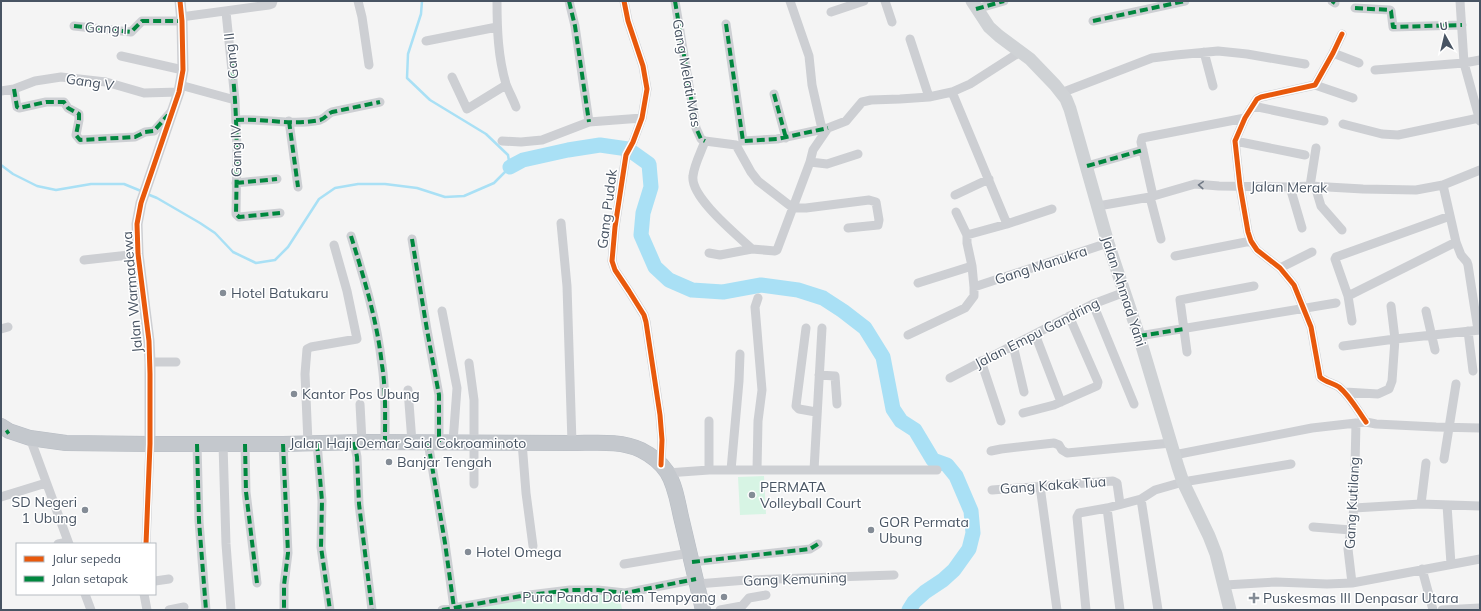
<svg xmlns="http://www.w3.org/2000/svg" width="1481" height="611" font-family="Mulish,sans-serif">
  <rect width="100%" height="100%" fill="#f4f4f4"/>
  <!-- green -->
  <path fill="#d7f4e4" d="M764 476 766 514 740 515 738 477Z
    M570 593 619 595 622 609 614 610H456Z"/>
  <g fill="none" stroke-linecap="round" stroke-linejoin="round">
    <!-- stream -->
    <path stroke="#a9e0f5" stroke-width="2.5" d="M1 165 13 174 37 186 56 190 91 184H124L141 191
      M147 194 157 198 200 223 215 233 233 252 256 263 275 260 288 247 319 199 335 188 358 184H385L417 188 445 197 464 196 494 183 510 167 508 155 486 134 430 100 407 78 408 54 421 14 422 1"/>
    <!-- river -->
    <path stroke="#a9e0f5" stroke-width="15" d="M510 167 523 160 568 150 600 145 628 149 649 164 651 187 643 213 641 235 655 267 669 280 692 290 723 292 761 285 798 290 823 298 843 311 865 328 883 357 893 409 901 421 915 430 933 460 947 465 956 476 971 511 973 533 969 549 954 570 943 580 925 592 914 602 909 610"/>
    <defs>
      <path id="trunk" d="M1 426 9 431 30 438 66 443 150 444H283L362 442 572 443C594 443 621 440 641 450 651 455 661 463 667 472 676 486 678 505 682 521 689 551 696 580 703 610"/>
    </defs>
    <!-- trunk casing -->
    <use href="#trunk" stroke="#b8bdc4" stroke-width="16"/>
    <!-- minor -->
    <path stroke="#cdcfd3" stroke-width="9" d="M358 1 362 17 369 65
      M497 1C497 29 498 57 506 84 509 92 513 99 516 107
      M569 1 575 26 589 122
      M624 1 628 21 643 66 647 89 642 118 633 142 626 155 615 227 612 261 615 270 629 291 644 315 646 322 660 415 662 440 661 465
      M675 1 696 128 701 139 705 141 736 145 751 172 758 181 793 208H806L869 200 876 202 879 220 878 225 848 228
      M790 1 809 56 812 85 822 129
      M885 1 892 22
      M1332 1 1335 3
      M1460 1 1464 63 1480 121
      M1355 8 1390 10 1391 11 1393 27 1462 25
      M976 9 1004 1
      M226 12 235 100 237 149 236 214 239 217 280 213
      M831 12 864 1
      M181 17 269 5 272 4 273 1
      M1093 21 1185 1
      M726 24 743 141 777 139 828 128
      M74 26 131 32 142 21H182
      M1342 34 1333 53 1315 85 1261 97 1257 99 1245 118 1235 141 1240 186 1248 232 1251 241 1257 250 1280 268 1294 285 1311 327 1320 377C1325 382 1333 383 1339 387 1350 396 1358 411 1366 422
      M910 39 929 97
      M426 41 497 27
      M1204 52 1213 86
      M1333 53 1359 63
      M121 56 183 70
      M1375 70 1464 63 1480 60
      M452 77 467 109 506 85
      M180 85 235 100
      M1315 85 1353 98
      M14 89 17 107 19 108 46 102H64L68 108 79 114V120L76 135 80 140 135 137 145 132 154 131 171 112
      M1 91 14 89 35 81 61 77 106 82 144 93 179 92
      M952 92 1007 224 967 235
      M1061 93 1152 58 1176 55 1218 51 1247 54 1305 64
      M774 94 786 138
      M1253 106 1324 121
      M236 120C264 118 292 126 320 120 326 118 327 114 332 112L380 102
      M289 121 298 187
      M1343 124 1382 134 1398 135 1479 118
      M502 141 521 142 542 140 589 122 642 118
      M705 141C701 152 694 165 693 176 690 197 737 235 752 249
      M1235 141 1305 155
      M810 162 827 164 858 154
      M1087 166 1143 150
      M236 183 277 179
      M1443 185 1456 242 1461 255 1467 262 1468 265 1478 330
      M1310 186 1316 148
      M1315 186 1321 206 1342 230
      M1290 187 1302 228
      M955 195 989 179
      M1153 196 1141 142 1142 138 1245 118
      M1150 197 1161 239
      M1098 206 1150 197 1195 184 1219 186 1290 187 1310 186 1363 189 1416 190 1443 185 1480 170
      M561 223 567 286 572 443
      M1007 224 1052 209
      M351 236C364 278 377 320 382 365 386 390 385 416 385 442
      M412 239 427 330 439 395V442
      M709 253 720 255 752 249 775 251 777 250 810 162 813 150 828 128 846 121 862 102 871 100 900 99 929 97 952 92 970 84 1020 52
      M1175 256 1251 241
      M84 260 138 254
      M1280 268 1312 252
      M918 283 972 266
      M974 287 1108 243
      M1348 296 1456 242
      M1093 304 1134 404
      M442 311 457 388 453 442
      M1426 311 1435 350
      M1352 321 1348 296 1335 259 1336 257 1450 216
      M806 328 796 406 799 409 816 412
      M1 329 8 327
      M1468 331 1473 371
      M1035 334 1061 402
      M908 335 965 308 974 296V287L972 266 967 243V235L956 212
      M1139 336 1336 303
      M1013 345 1024 392
      M1343 346 1395 339 1391 306
      M1187 352 1180 300 1254 286
      M981 361 1001 421
      M150 362H176
      M469 363 474 400V484
      M819 375 835 376 837 404
      M950 378 1093 304 1125 292
      M408 390 412 442
      M1345 392 1378 394 1389 389 1392 381 1395 339 1480 330
      M360 404 362 442
      M1023 413 1054 405 1097 386 1098 382 1069 316
      M709 421V470
      M30 438 69 544
      M354 442 357 457 359 504 372 610
      M428 442 445 543 454 608
      M522 442 526 493 533 546
      M308 443 305 374 307 349 311 347 357 339 347 291 334 245
      M317 443 322 501 321 547 330 610
      M197 444 199 521 206 610
      M223 444 226 544 231 610
      M245 444 246 492 257 583
      M283 444 288 553 284 585V610
      M991 451 1001 449 1054 443 1059 445 1062 450 1067 453 1171 443
      M1174 455 1312 428 1356 423 1366 422 1376 424 1436 427 1480 428
      M1444 459 1456 384
      M731 470 739 381 740 354
      M757 470 758 421 762 390 755 307 758 298
      M814 470 822 328
      M667 473 709 470H937
      M1040 486 1057 610
      M992 490 1113 481 1117 483 1120 504
      M1 497 46 483
      M1141 499 1158 610
      M1421 504 1426 463
      M1447 505 1451 564
      M1107 508 1120 610
      M1354 508 1421 504 1480 506
      M1313 527 1351 530
      M58 544 68 542
      M146 544 150 444
      M692 562 810 549 818 544
      M624 564 690 553
      M1422 569 1433 610
      M155 581 169 579
      M1352 583 1348 549 1354 508 1356 423
      M697 584 747 580 894 575
      M1225 585 1276 582 1327 584 1352 583 1480 559
      M85 594 91 610
      M144 594 147 610
      M169 610 184 607
      M442 610 521 596 570 590H598L625 593 696 579
      M720 610 742 606 749 598 766 595
      M1086 610 1077 517 1079 513 1107 508 1141 499 1155 490 1183 482 1291 464
      M1442 610 1480 608"/>
    <!-- tertiary -->
    <path stroke="#cdcfd3" stroke-width="11" d="M150 444V362L149 341 138 254 137 224 141 203 179 92 183 70 182 21 180 1"/>
    <!-- secondary -->
    <path stroke="#cfd2d5" stroke-width="13" d="M972 1 989 27 999 36 1030 59 1055 85 1066 99 1070 109 1108 243 1139 336 1178 467 1183 482 1209 536 1216 554 1230 610"/>
    <!-- trunk -->
    <use href="#trunk" stroke="#c4c8cd" stroke-width="15"/>
    <!-- quiet -->
    <path stroke="#00873e" stroke-width="4" stroke-dasharray="8 4" stroke-linecap="butt" d="M569 1 575 26 589 122
      M675 1 696 128 701 139 705 141
      M1332 1 1335 3
      M1355 8 1390 10 1391 11 1393 27 1462 25
      M976 9 1004 1
      M1093 21 1185 1
      M726 24 743 141 777 139 828 128
      M74 26 131 32 142 21H182
      M231 60C238 111 237 163 236 214L239 217 280 213
      M14 89 17 107 19 108 46 102H64L68 108 79 114V120L76 135 80 140 135 137 145 132 154 131 168 115
      M774 94 786 138
      M236 120C264 118 292 126 320 120 326 118 327 114 332 112L380 102
      M289 121 298 187
      M1087 166 1143 150
      M236 183 277 179
      M351 236C364 278 377 320 382 365 386 390 385 416 385 442
      M412 239 427 330 439 395V442
      M1139 336 1184 329
      M6 433 9 431
      M354 442 357 457 359 504 372 610
      M428 442 445 543 454 608
      M317 443 322 501 321 547 330 610
      M197 444 199 521 206 610
      M245 444 246 492 257 583
      M283 444 288 553 284 585V610
      M692 562 810 549 818 544
      M442 610 521 596 570 590H598L625 593 696 579"/>
    <defs>
      <path id="cycleway" d="M624 1 628 21 643 66 647 89 642 118 633 142 626 155 615 227 612 261 615 270 629 291 644 315 646 322 660 415 662 440 661 465
        M1342 34 1333 53 1315 85 1261 97 1257 99 1245 118 1235 141 1240 186 1248 232 1251 241 1257 250 1280 268 1294 285 1311 327 1320 377C1325 382 1333 383 1339 387 1350 396 1358 411 1366 422
        M146 544 150 444V374L149 341 138 254 137 224 141 203 179 92 183 70 182 21 180 1"/>
    </defs>
    <!-- cycleway casing -->
    <use href="#cycleway" stroke="#fff" stroke-width="8"/>
    <!-- cycleway -->
    <use href="#cycleway" stroke="#e8590c" stroke-width="5"/>
  </g>
  <!-- one-way arrows -->
  <defs><path id="oneway-chevron" d="M-2-3.5L2.5 0L-2 3.5" fill="none" stroke-width="1.6" stroke-linecap="round" stroke-linejoin="round"/></defs>
  <use stroke="#707985" href="#oneway-chevron" transform="translate(1201 185) rotate(-176)"/>
  <!-- markers -->
  <g fill="#848c96" stroke="#fff" stroke-width="1.5">
    <circle cx="223" cy="293" r="4"/>
    <circle cx="294" cy="394" r="4"/>
    <circle cx="389" cy="462" r="4"/>
    <circle cx="752" cy="495" r="4"/>
    <circle cx="85" cy="510" r="4"/>
    <circle cx="871" cy="530" r="4"/>
    <circle cx="468" cy="552" r="4"/>
    <circle cx="724" cy="597" r="4"/>
    <path d="M1252 592h4v4h4v4h-4v4h-4v-4h-4v-4h4z"/>
  </g>
  <g text-anchor="middle" stroke-width="3" stroke-linejoin="round" paint-order="stroke">
    <!-- street labels -->
    <g font-size="14" fill="#485463" stroke="#fff">
      <text transform="translate(106 28) rotate(3)" y="5">Gang I</text>
      <text transform="translate(231 56) rotate(-96)" y="5">Gang II</text>
      <text transform="translate(687 73) rotate(80)" y="5">Gang Melati Mas</text>
      <text transform="translate(90 82) rotate(9)" y="5">Gang V</text>
      <text transform="translate(236 151) rotate(-91)" y="5">Gang IV</text>
      <text transform="translate(1289 187) rotate(1)" y="5">Jalan Merak</text>
      <text transform="translate(607 209) rotate(-83)" y="5">Gang Pudak</text>
      <text transform="translate(1041 265) rotate(-18)" y="5">Gang Manukra</text>
      <text transform="translate(1124 291) rotate(72)" y="5">Jalan Ahmad Yani</text>
      <text transform="translate(132 292) rotate(-95)" y="5">Jalan Warmadewa</text>
      <text transform="translate(1037 333) rotate(-27)" y="5">Jalan Empu Gandring</text>
      <text x="408" y="448">Jalan Haji Oemar Said Cokroaminoto</text>
      <text transform="translate(1053 485) rotate(-4)" y="5">Gang Kakak Tua</text>
      <text transform="translate(1352 503) rotate(-87)" y="5">Gang Kutilang</text>
      <text transform="translate(795 579) rotate(-2)" y="5">Gang Kemuning</text>
    </g>
    <!-- poi labels -->
    <g font-size="14" fill="#485463" stroke="#fff" text-anchor="start">
      <text x="231" y="298">Hotel Batukaru</text>
      <text x="302" y="399">Kantor Pos Ubung</text>
      <text x="397" y="467">Banjar Tengah</text>
      <text x="760" y="492">PERMATA<tspan x="760" dy="16">Volleyball Court</tspan></text>
      <text x="77" y="507" text-anchor="end">SD Negeri<tspan x="77" dy="16">1 Ubung</tspan></text>
      <text x="879" y="527">GOR Permata<tspan x="879" dy="16">Ubung</tspan></text>
      <text x="476" y="557">Hotel Omega</text>
      <text x="716" y="602" text-anchor="end">Pura Panda Dalem Tempyang</text>
      <text x="1263" y="603">Puskesmas III Denpasar Utara</text>
    </g>
  </g>
  <!-- border -->
  <rect width="1481" height="611" fill="none" stroke="#485463" stroke-width="4"/>
  <!-- legend -->
  <rect x="16" y="543" width="140" height="52" fill="#ffffff" stroke="#b6bbc1"/>
  <rect x="24" y="556" width="20" height="6" fill="#e8590c" stroke="#b6bbc1"/>
  <text x="52" y="563" font-size="12" fill="#485463">Jalur sepeda</text>
  <rect x="24" y="576" width="20" height="6" fill="#00873e" stroke="#b6bbc1"/>
  <text x="52" y="583" font-size="12" fill="#485463">Jalan setapak</text>
  <!-- north arrow -->
  <g transform="translate(1445 36) rotate(352)" stroke="#ffffff" stroke-width="3" paint-order="stroke">
  <path d="M0-3L7 15L0 10L-7 15Z" fill="#485463"/>
  <text y="-6" font-size="11" font-weight="bold" text-anchor="middle" fill="#485463">U</text>
  </g>
</svg>
